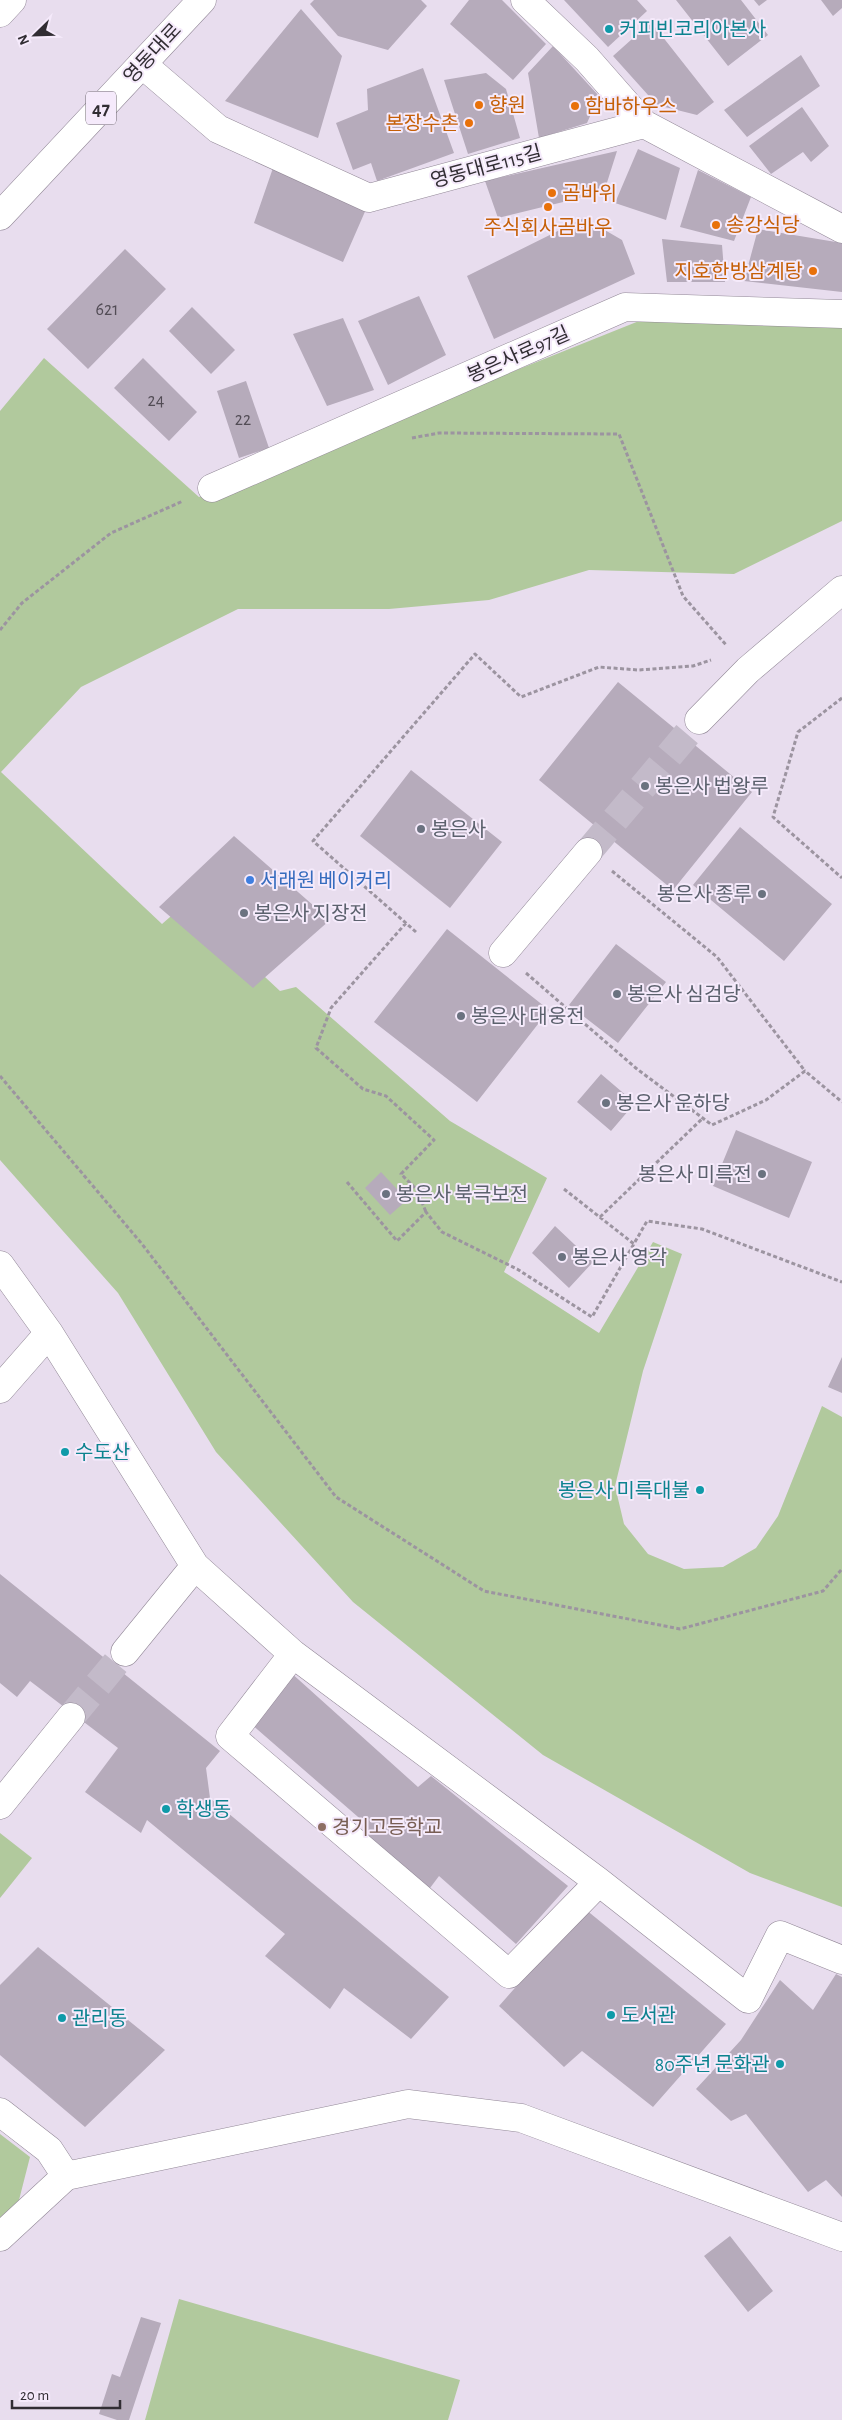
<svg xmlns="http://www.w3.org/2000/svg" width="842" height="2420" font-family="'Alegreya Sans','Noto Sans KR',sans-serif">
  <rect width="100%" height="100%" fill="#e8ddee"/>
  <!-- green -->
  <path fill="#b1c99d" d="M664 311 842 326V521L734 574 589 570 489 600 389 609H238L81 687 1 772 162 924 186 903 280 991 296 987 450 1121 547 1178 504 1272 599 1333 653 1242 682 1254 643 1371 615 1486 624 1524 648 1554 684 1569 723 1567 756 1548 778 1516 822 1406 842 1417V1907L750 1873 543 1755 353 1602 216 1452 118 1293 0 1160V411L44 358 199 497Z
    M0 1833 32 1858 0 1898Z
    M0 2134 30 2157 19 2200 0 2219Z
    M179 2299 460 2380 448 2420H145Z"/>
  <!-- building -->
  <path fill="#b6abbb" d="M314 0H421L427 6 388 50 338 36 310 4Z
    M469 0H502L546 44 513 80 450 24Z
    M564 0H637L647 11 608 47Z
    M676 0H741L768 35 728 66Z
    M754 0H767L759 6Z
    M821 0H842V8L833 16Z
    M301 9 342 56 318 138 225 101Z
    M651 22 714 102 697 115 657 105 613 56Z
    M553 46 599 96 587 123 539 138 528 73Z
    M801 55 820 86 747 137 724 110Z
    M423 68 454 153 377 181 371 163 353 170 336 123 368 110 367 89Z
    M486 73 506 89 520 138 468 154 444 80Z
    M802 107 829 146 811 162 803 152 771 174 749 146Z
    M638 149 680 168 666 220 615 203Z
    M617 151 604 192 498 218 485 181Z
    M274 165 367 207 343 262 254 223Z
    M698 170 751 197 734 241 680 227Z
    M584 218 622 240 635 274 494 339 467 276Z
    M758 229 842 243V292L744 281Z
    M662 239 722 245 725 282H667Z
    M125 249 166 289 88 369 47 329Z
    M419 296 446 355 388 385 358 321Z
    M192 307 235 350 211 374 169 331Z
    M343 318 374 390 327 406 293 334Z
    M143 358 197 412 169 441 114 388Z
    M246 381 269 448 239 458 217 391Z
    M618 682 752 792 673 890 539 780Z
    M411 770 502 842 450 908 360 836Z
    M740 827 832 904 784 961 693 885Z
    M234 836 330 920 253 988 159 907Z
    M447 929 549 1010 477 1102 374 1022Z
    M616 944 666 982 618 1043 569 1005Z
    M601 1074 635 1103 611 1131 577 1102Z
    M736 1130 812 1162 789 1218 713 1186Z
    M381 1172 407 1200 390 1215 365 1188Z
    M555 1226 593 1262 569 1288 532 1253Z
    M842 1357V1393L828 1387Z
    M0 1574 220 1751 206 1768 210 1798 449 1997 411 2039 344 1988 330 2009 265 1956 285 1934 147 1820 141 1833 85 1792 118 1748 30 1681 17 1697 0 1683Z
    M289 1671 418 1787 431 1776 568 1886 516 1944 439 1876 427 1892 368 1844 365 1823 250 1723Z
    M585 1909 726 2024 653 2107 582 2051 564 2067 499 2006Z
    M38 1947 165 2050 85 2127 0 2055V1985Z
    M836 1974 842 1977V2197L826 2180 808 2192 746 2114 731 2121 696 2089 741 2040 780 1980 813 2010Z
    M730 2236 773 2291 748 2312 704 2256Z
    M141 2317 161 2323 129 2420H117L99 2414 112 2374 120 2377Z"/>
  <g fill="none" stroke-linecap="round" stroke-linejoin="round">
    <!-- minor-tunnel -->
    <path stroke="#c3bac9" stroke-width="28" stroke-dasharray="28 14" stroke-linecap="butt" d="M588 852 699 720
      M71 1717 125 1652"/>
    <defs>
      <path id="minor" d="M525 0 587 59 644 124
        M142 64 218 129 369 198 644 124 842 229
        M212 488 625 307 842 314
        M699 720 748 670 842 590
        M503 953 588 852
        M0 1265 49 1333 195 1566 293 1654 599 1882 748 1999 780 1935 842 1960
        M0 1389 49 1333
        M125 1652 195 1566
        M293 1654 230 1736 509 1974 599 1882
        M0 1805 71 1717
        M0 2112 49 2150 66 2176
        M0 2237 66 2176 408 2104 521 2118 842 2237"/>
      <path id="major" d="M0 13 12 0
        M0 216 202 0"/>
    </defs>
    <!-- minor casing -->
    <use href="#minor" stroke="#928897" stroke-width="29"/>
    <!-- major casing -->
    <use href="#major" stroke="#928897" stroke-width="29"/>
    <!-- path -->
    <path stroke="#9c94a0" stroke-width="3" stroke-dasharray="4 2.5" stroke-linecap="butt" d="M412 438 439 433 619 434 683 596 727 646
      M0 630 22 603 111 533 183 501
      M842 698 798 732 773 817 842 878
      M612 871 717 957 805 1071
      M406 923 331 1008 316 1048 363 1089 386 1096 434 1140 401 1174 417 1190 426 1212
      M416 932 313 841 475 654 521 697 599 667 638 670 693 666 711 660
      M526 973 637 1069 712 1125 766 1100 805 1071 842 1102
      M0 1076 142 1244 336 1497 484 1591 680 1629 823 1591 842 1569
      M347 1182 397 1241 426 1212 442 1232 517 1269 592 1317 647 1221 702 1229 842 1282
      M564 1189 634 1244
      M600 1217 703 1118"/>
    <!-- minor -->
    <use href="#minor" stroke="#fff" stroke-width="28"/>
    <!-- major -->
    <use href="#major" stroke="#fff" stroke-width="28"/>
  </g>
  <!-- markers -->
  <g fill="#0f9aa8" stroke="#f5eafb" stroke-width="2">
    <circle cx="609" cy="29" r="5"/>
    <circle cx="65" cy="1452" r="5"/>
    <circle cx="700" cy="1490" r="5"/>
    <circle cx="166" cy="1809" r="5"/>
    <circle cx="611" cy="2015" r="5"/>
    <circle cx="62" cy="2018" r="5"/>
    <circle cx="780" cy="2064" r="5"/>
  </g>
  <g fill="#e8710a" stroke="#f5eafb" stroke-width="2">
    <circle cx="479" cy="105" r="5"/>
    <circle cx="575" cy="106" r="5"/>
    <circle cx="469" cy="123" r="5"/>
    <circle cx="552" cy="193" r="5"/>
    <circle cx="548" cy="207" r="5"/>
    <circle cx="716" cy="225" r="5"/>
    <circle cx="813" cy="271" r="5"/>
  </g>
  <g fill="#6b7280" stroke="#f5eafb" stroke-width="2">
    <circle cx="645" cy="786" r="5"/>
    <circle cx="421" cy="829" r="5"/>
    <circle cx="762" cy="894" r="5"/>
    <circle cx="244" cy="913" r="5"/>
    <circle cx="617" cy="994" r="5"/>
    <circle cx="461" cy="1016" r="5"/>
    <circle cx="606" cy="1103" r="5"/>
    <circle cx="762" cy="1174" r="5"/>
    <circle cx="386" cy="1194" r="5"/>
    <circle cx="562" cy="1257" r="5"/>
  </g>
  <circle fill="#3f7fe0" stroke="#f5eafb" stroke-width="2" cx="250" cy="880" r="5"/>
  <circle fill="#8d6e63" stroke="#f5eafb" stroke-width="2" cx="322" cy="1827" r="5"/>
  <g text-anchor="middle" stroke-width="4" stroke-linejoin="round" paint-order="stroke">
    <!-- number labels -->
    <g font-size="18" fill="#524c55">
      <text x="107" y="315">621</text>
      <text x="156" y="406">24</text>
      <text x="243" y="425">22</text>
    </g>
    <!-- shield labels -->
    <rect fill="#f5eafb" stroke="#6c666f" stroke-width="1" x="86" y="91.5" width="30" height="33" rx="4"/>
    <g font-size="19" font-weight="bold" fill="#312d33">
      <text x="101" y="115">47</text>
    </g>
    <!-- culture labels -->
    <g font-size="20" fill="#0d838f" stroke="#f5eafb" text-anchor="start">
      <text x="619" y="36">커피빈코리아본사</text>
      <text x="75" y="1459">수도산</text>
      <text x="690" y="1497" text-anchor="end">봉은사 미륵대불</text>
      <text x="176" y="1816">학생동</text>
      <text x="621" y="2022">도서관</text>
      <text x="72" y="2025">관리동</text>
      <text x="770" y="2071" text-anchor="end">80주년 문화관</text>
    </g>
    <!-- street labels -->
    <g font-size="20" fill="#312d33" stroke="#f5eafb">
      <text transform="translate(152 53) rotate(-47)" y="7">영동대로</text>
      <text transform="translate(486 166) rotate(-15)" y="7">영동대로115길</text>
      <text transform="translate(518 354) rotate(-24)" y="7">봉은사로97길</text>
    </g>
    <!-- food labels -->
    <g font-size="20" fill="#c56008" stroke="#f5eafb" text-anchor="start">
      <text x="489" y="112">향원</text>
      <text x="585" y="113">함바하우스</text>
      <text x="459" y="130" text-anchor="end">본장수촌</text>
      <text x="562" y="200">곰바위</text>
      <text x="726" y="232">송강식당</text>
      <text x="548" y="234" text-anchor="middle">주식회사곰바우</text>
      <text x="803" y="278" text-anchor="end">지호한방삼계탕</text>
    </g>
    <!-- worship labels -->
    <g font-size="20" fill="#5b616d" stroke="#f5eafb" text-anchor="start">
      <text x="655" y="793">봉은사 법왕루</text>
      <text x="431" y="836">봉은사</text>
      <text x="752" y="901" text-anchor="end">봉은사 종루</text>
      <text x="254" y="920">봉은사 지장전</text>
      <text x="627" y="1001">봉은사 심검당</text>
      <text x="471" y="1023">봉은사 대웅전</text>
      <text x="616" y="1110">봉은사 운하당</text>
      <text x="752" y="1181" text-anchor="end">봉은사 미륵전</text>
      <text x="396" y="1201">봉은사 북극보전</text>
      <text x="572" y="1264">봉은사 영각</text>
    </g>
    <!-- shop labels -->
    <g font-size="20" fill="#366cbe" stroke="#f5eafb" text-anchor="start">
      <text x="260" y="887">서래원 베이커리</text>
    </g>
    <!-- education labels -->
    <g font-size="20" fill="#785e54" stroke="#f5eafb" text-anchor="start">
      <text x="332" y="1834">경기고등학교</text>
    </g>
  </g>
  <!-- north arrow -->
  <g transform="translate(35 35) rotate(247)" stroke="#f5eafb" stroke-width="4" paint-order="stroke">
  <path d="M0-4L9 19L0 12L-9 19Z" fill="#312d33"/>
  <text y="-8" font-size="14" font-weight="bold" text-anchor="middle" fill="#312d33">N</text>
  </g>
  <!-- scale -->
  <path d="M12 2400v8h108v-8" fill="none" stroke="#312d33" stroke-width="2.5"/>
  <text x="20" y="2400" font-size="15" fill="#312d33" stroke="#f5eafb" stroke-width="4" paint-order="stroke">20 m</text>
</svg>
